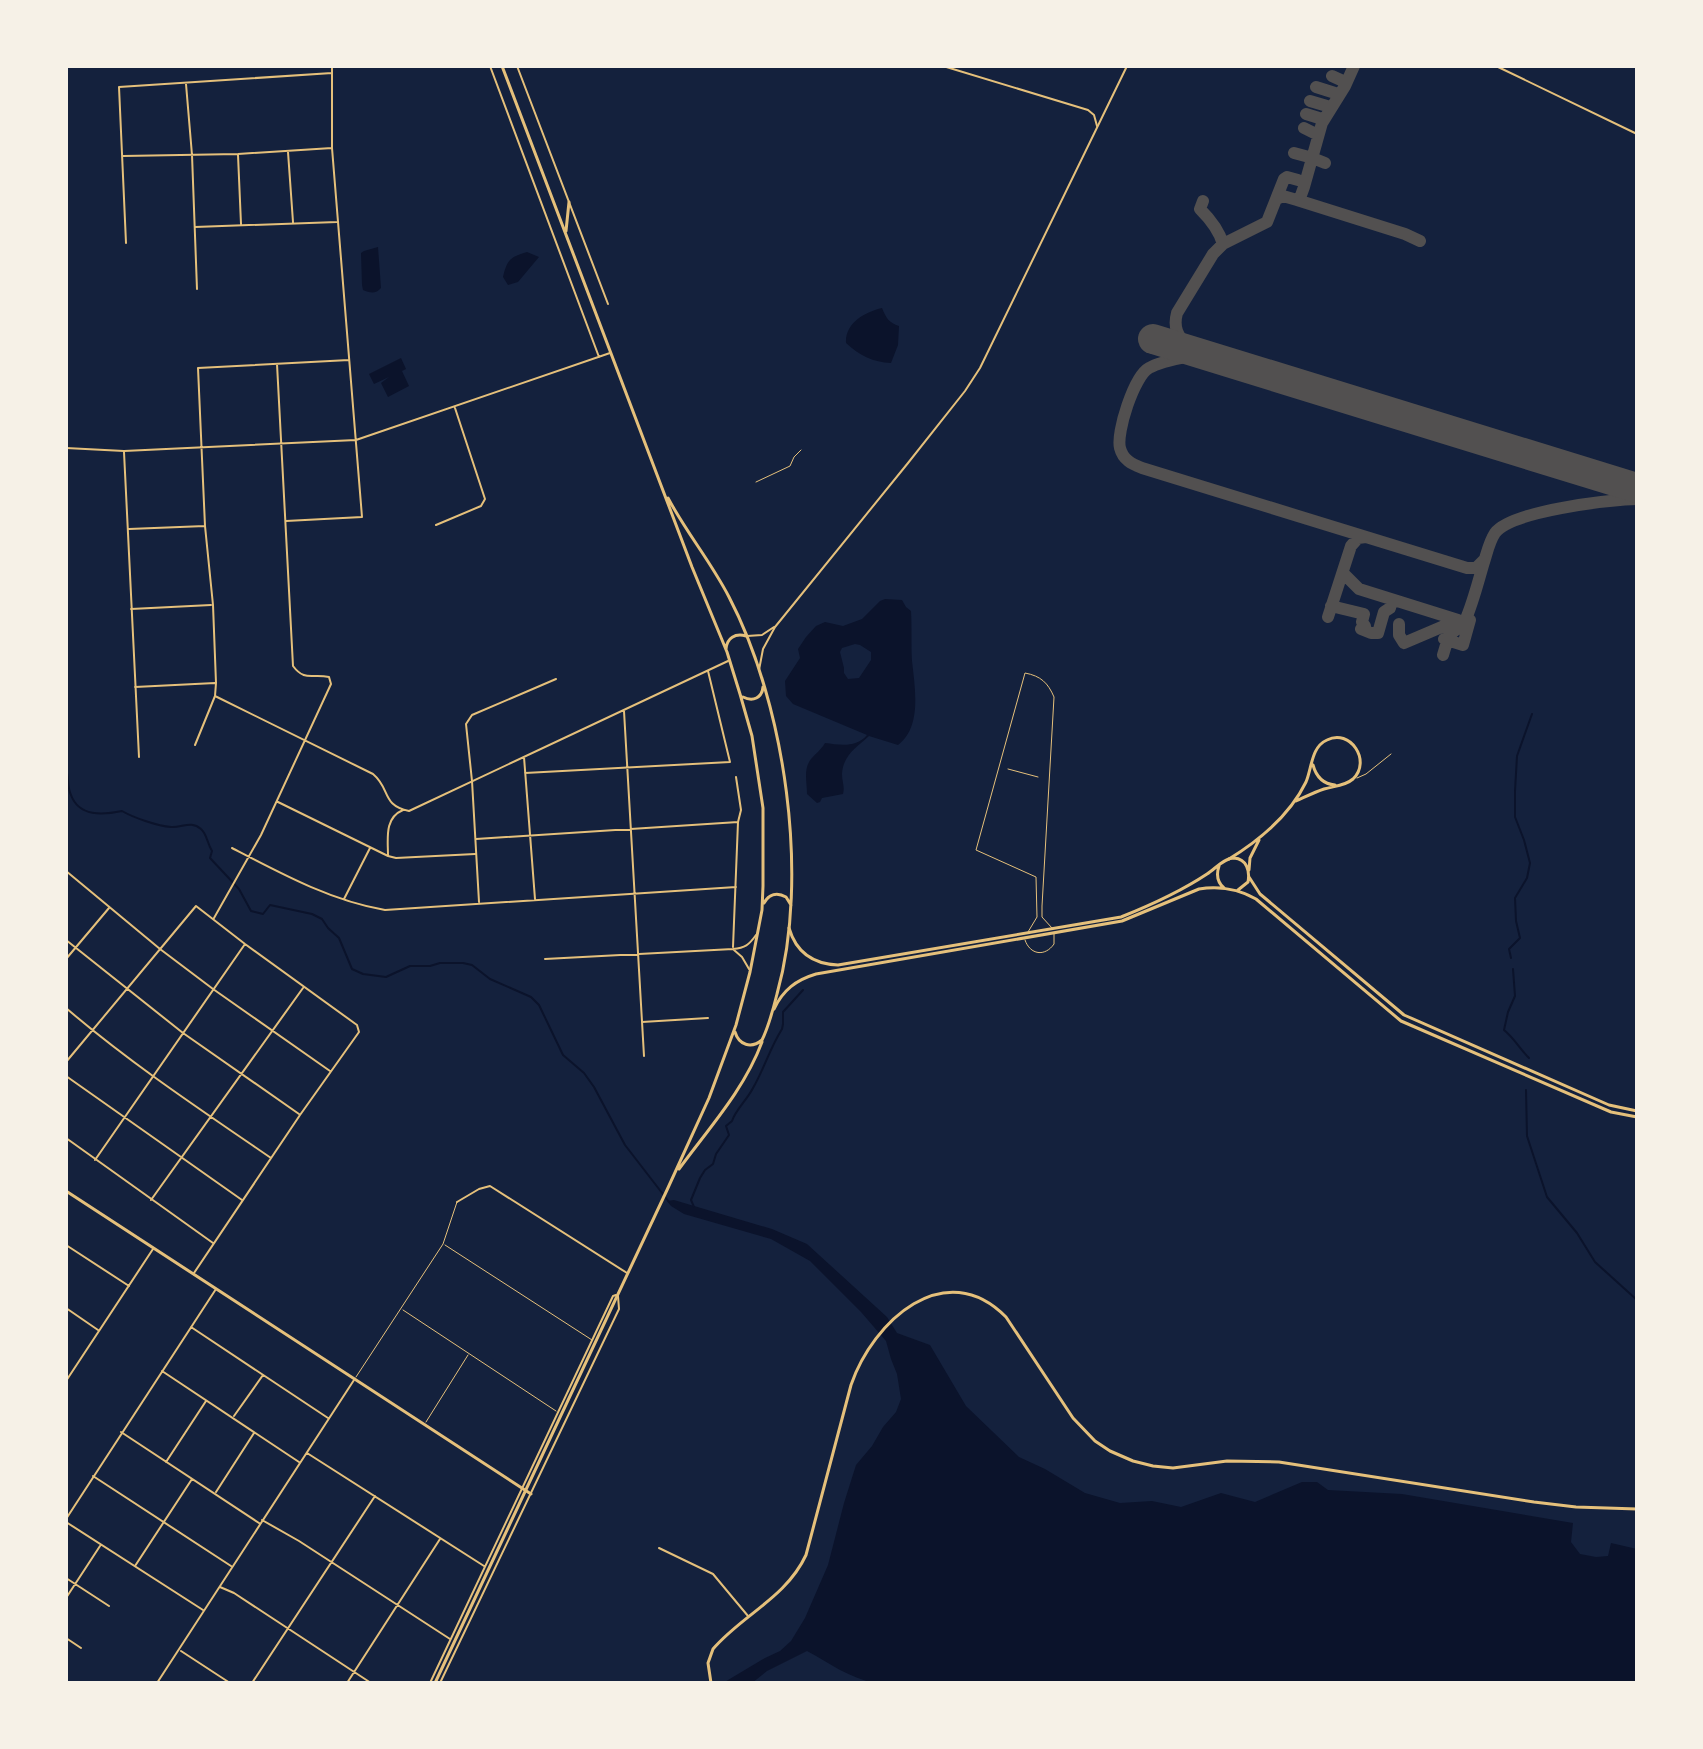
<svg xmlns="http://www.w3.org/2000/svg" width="1703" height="1749" font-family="'Golos Text',sans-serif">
  <rect width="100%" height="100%" fill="#14213d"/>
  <!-- water -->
  <path fill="#0b132b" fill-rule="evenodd" d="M378 247 381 288C376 294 370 293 363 290L362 285 361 253 364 251Z
    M527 252 539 257 518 282 508 285 503 277C507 259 511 257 527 252Z
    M882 308C886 318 889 323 899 326L898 345 891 363C873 362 860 356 846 343 845 323 865 312 882 308Z
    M401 358 406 369 402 371 409 386 388 397 381 383 389 377 374 384 369 374Z
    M885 599 902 600 906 607 911 611C912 627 911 645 912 661 915 688 922 727 898 745L869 736C857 747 843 755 842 774 842 782 845 786 843 794L822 798 820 802 817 803 807 794C807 782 803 769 811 759 816 753 821 750 825 743 840 745 856 748 867 735L793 704 786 696 785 681 800 658 798 649 806 637 816 626 825 622 843 626 862 619 880 601ZM855 644 860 645 871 652V660L859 678 848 679 844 673V668L840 652 842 648Z
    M674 1200 772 1229 807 1244 887 1317 897 1333 930 1345 966 1406 1019 1457 1045 1469 1085 1493 1120 1503 1152 1501 1181 1507 1221 1493 1255 1502 1302 1482H1317L1328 1490 1402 1494 1573 1523 1571 1542 1580 1554 1596 1557 1608 1556 1611 1543 1637 1549V1683H875C849 1678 829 1663 807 1651L767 1671 752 1683H723L765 1658 780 1651 791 1641 805 1618 828 1565 844 1503 856 1465 872 1446 883 1427 896 1412 901 1399 897 1374 891 1359 886 1341 861 1312 810 1261 771 1239 684 1214 671 1206 667 1201Z"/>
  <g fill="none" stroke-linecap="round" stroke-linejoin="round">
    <!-- stream -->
    <path stroke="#0b132b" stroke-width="2" d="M66 769C69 778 67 787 71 795 79 817 103 815 122 811 134 818 158 826 171 827 182 828 191 820 201 829 207 834 207 843 212 851L210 858 239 889 251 911 263 914 270 905 312 914 322 919 328 928 339 938 352 969 363 974 386 977 410 966H430L440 963H463L472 965 490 979 531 997 539 1005 563 1055 584 1073 594 1087 625 1145 669 1202
      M1511 958 1509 949 1520 938 1516 921 1515 898 1527 878 1530 863 1524 840 1515 817V791L1517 756 1532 714
      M1513 969 1515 996 1508 1012 1504 1030C1514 1038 1520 1049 1529 1058
      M1526 1090 1527 1136 1547 1197 1577 1233 1595 1262 1637 1300
      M694 1207 691 1200 700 1178 705 1170 713 1164 716 1154 729 1135 726 1126 732 1121C736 1109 747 1100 753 1088 764 1069 770 1048 782 1029L783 1024V1012L803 990"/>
    <!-- taxiway -->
    <path stroke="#525050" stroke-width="12" d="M1332 76 1343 81 1345 86
      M1316 87 1335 93 1338 97
      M1310 101 1327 106 1329 109
      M1306 114 1319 118 1322 123
      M1304 128 1318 135
      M1294 153 1309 157 1311 160 1315 159 1325 163
      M1277 199 1283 196 1297 200 1405 234 1420 241
      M1297 200 1300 198 1304 187 1322 123 1345 86 1354 66
      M1203 201 1200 209C1210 219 1219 230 1223 244
      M1204 353C1188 357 1162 360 1149 368 1134 376 1116 433 1120 448 1123 460 1132 464 1142 468L1467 568H1476L1484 560
      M1204 353C1185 345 1171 335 1177 313L1213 254 1223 244 1267 222 1284 179 1287 177 1298 180
      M1343 573 1359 589 1458 620
      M1331 606 1364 614 1362 622 1365 626
      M1328 617 1351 546 1358 538 1366 537
      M1399 624V635L1404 643 1458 620
      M1361 629 1371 633H1378L1384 612 1390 608 1392 600
      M1444 639 1463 645 1470 620
      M1443 655 1449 635 1460 627 1465 621C1473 603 1478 582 1484 562 1487 553 1489 542 1495 533 1511 511 1608 500 1637 499"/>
    <!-- runway -->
    <path stroke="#525050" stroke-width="30" d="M1153 339 1637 488"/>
    <!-- service -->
    <path stroke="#e5c07b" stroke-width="1" d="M1357 778 1366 774 1391 754
      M1028 932 1037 917 1036 877 976 850 1025 673C1041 676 1048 683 1054 697L1042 906V917L1052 928
      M1025 940C1030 955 1045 957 1054 944V933
      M445 1245 592 1340
      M403 1310 556 1411
      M356 1377 443 1244 457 1202
      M426 1422 468 1355"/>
    <!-- pedestrian -->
    <path stroke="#e5c07b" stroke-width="1" d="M756 482 790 466 794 457 801 450
      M1008 769 1038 777"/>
    <!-- minor -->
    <path stroke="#e5c07b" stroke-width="2" d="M490 66 599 357
      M517 66 608 304
      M943 66 1088 110 1094 115 1097 126
      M186 84 192 155 197 289
      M288 152 293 222
      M238 155 241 224
      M123 156 238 154 332 148
      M195 227 337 222
      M126 243 119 87 332 73
      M66 448 124 451 356 440 610 353
      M124 452 139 757
      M286 521 362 517 332 148V66
      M436 525 481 506 485 499 455 408
      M129 529 205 526
      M131 609 211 605
      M135 687 215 683
      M215 696 373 774C391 789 381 805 409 811L728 661
      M624 711 644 1056
      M195 745 215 696 216 683 213 605 205 526 198 368 349 360
      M524 757 535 899
      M525 773 730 762 708 671
      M278 802 388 856 396 858 475 854
      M476 839 738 822
      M232 848C280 873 331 901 385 910L736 887
      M388 856C388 839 384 818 403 810
      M66 871 160 949 213 989 330 1071
      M344 899 370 848
      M479 902 472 781 466 724 472 715 556 679
      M214 918 261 835 331 684 329 677C312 673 305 682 293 666L277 364
      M66 940 183 1033 299 1114
      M733 947 738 822 741 810 736 777
      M734 950 742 957 749 969
      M66 959 109 908
      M545 959 733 949C745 948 749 945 756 935
      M66 1008C130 1063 201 1110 271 1158
      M642 1022 708 1018
      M66 1062 196 906 245 944 357 1025 359 1032 300 1115 194 1273
      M66 1076 242 1200
      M66 1138 213 1243
      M95 1160 245 944
      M151 1200 303 988
      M457 1202 479 1189 490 1186 627 1273
      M66 1245 129 1286
      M66 1308 98 1330
      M191 1327 328 1418
      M162 1371 299 1462
      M66 1381 153 1249
      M234 1416 263 1375
      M121 1432 259 1523
      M307 1453 484 1566
      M166 1462 206 1401
      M93 1476 231 1566
      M216 1492 254 1433
      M66 1519 216 1289
      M262 1520 299 1541 450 1639
      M66 1522 203 1610
      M659 1548 713 1574 748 1616
      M135 1566 192 1479
      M66 1578 109 1606
      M220 1587 234 1593 371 1683
      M66 1598 100 1546
      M66 1638 81 1648
      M181 1651 230 1683
      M157 1683 354 1380
      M252 1683 375 1496
      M347 1683 440 1539
      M430 1683 613 1296 616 1295
      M440 1683 619 1309 618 1296"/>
    <!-- tertiary -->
    <path stroke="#e5c07b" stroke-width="2" d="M1496 66 1637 134
      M747 636 762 635 774 627
      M759 670 763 649 775 627 908 463 965 391 980 368 1127 66"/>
    <!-- secondary -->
    <path stroke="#e5c07b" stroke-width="3" d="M1313 765C1316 776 1323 784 1335 785
      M1229 859C1260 840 1290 815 1306 782 1312 768 1311 747 1327 740 1350 728 1372 761 1353 779 1345 786 1334 786 1324 789 1315 792 1305 797 1296 801
      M1249 870 1250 858 1259 840
      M66 1191 531 1494
      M711 1683 708 1663 713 1649C742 1615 786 1598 806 1555L851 1385C873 1321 945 1255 1006 1317L1073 1418 1095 1441 1110 1451 1133 1461 1153 1466 1173 1468 1227 1461 1279 1462 1534 1502 1576 1507 1637 1509"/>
    <!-- primary -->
    <path stroke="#e5c07b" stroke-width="3" d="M1219 866C1216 875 1217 882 1224 888
      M1249 877 1260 894 1404 1015 1609 1105 1637 1111
      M789 928C796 952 813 964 838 965L1121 917C1151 905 1180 892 1207 874 1215 869 1224 858 1234 858 1247 859 1250 871 1248 882L1238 890
      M774 1009C783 990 796 980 816 974L1122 921 1199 889C1218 886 1239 889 1256 899L1401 1021 1611 1112 1637 1117"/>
    <!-- trunk -->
    <path stroke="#e5c07b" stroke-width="3" d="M566 231 569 202
      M668 498C686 532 711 562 729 597 785 704 810 877 777 994 773 1010 769 1026 762 1040 751 1049 739 1045 735 1032
      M726 649C727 638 735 633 746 636
      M743 697C753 702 762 698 763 687
      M764 903C769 894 777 892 786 897L791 905
      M679 1169C709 1128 744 1090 762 1042
      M435 1683 667 1190 709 1098 736 1025 750 972 762 910 763 886V808L752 736 740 694 727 652 692 567 502 66"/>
  </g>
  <!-- border -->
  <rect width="1703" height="1749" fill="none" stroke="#f6f1e7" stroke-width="136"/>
</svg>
